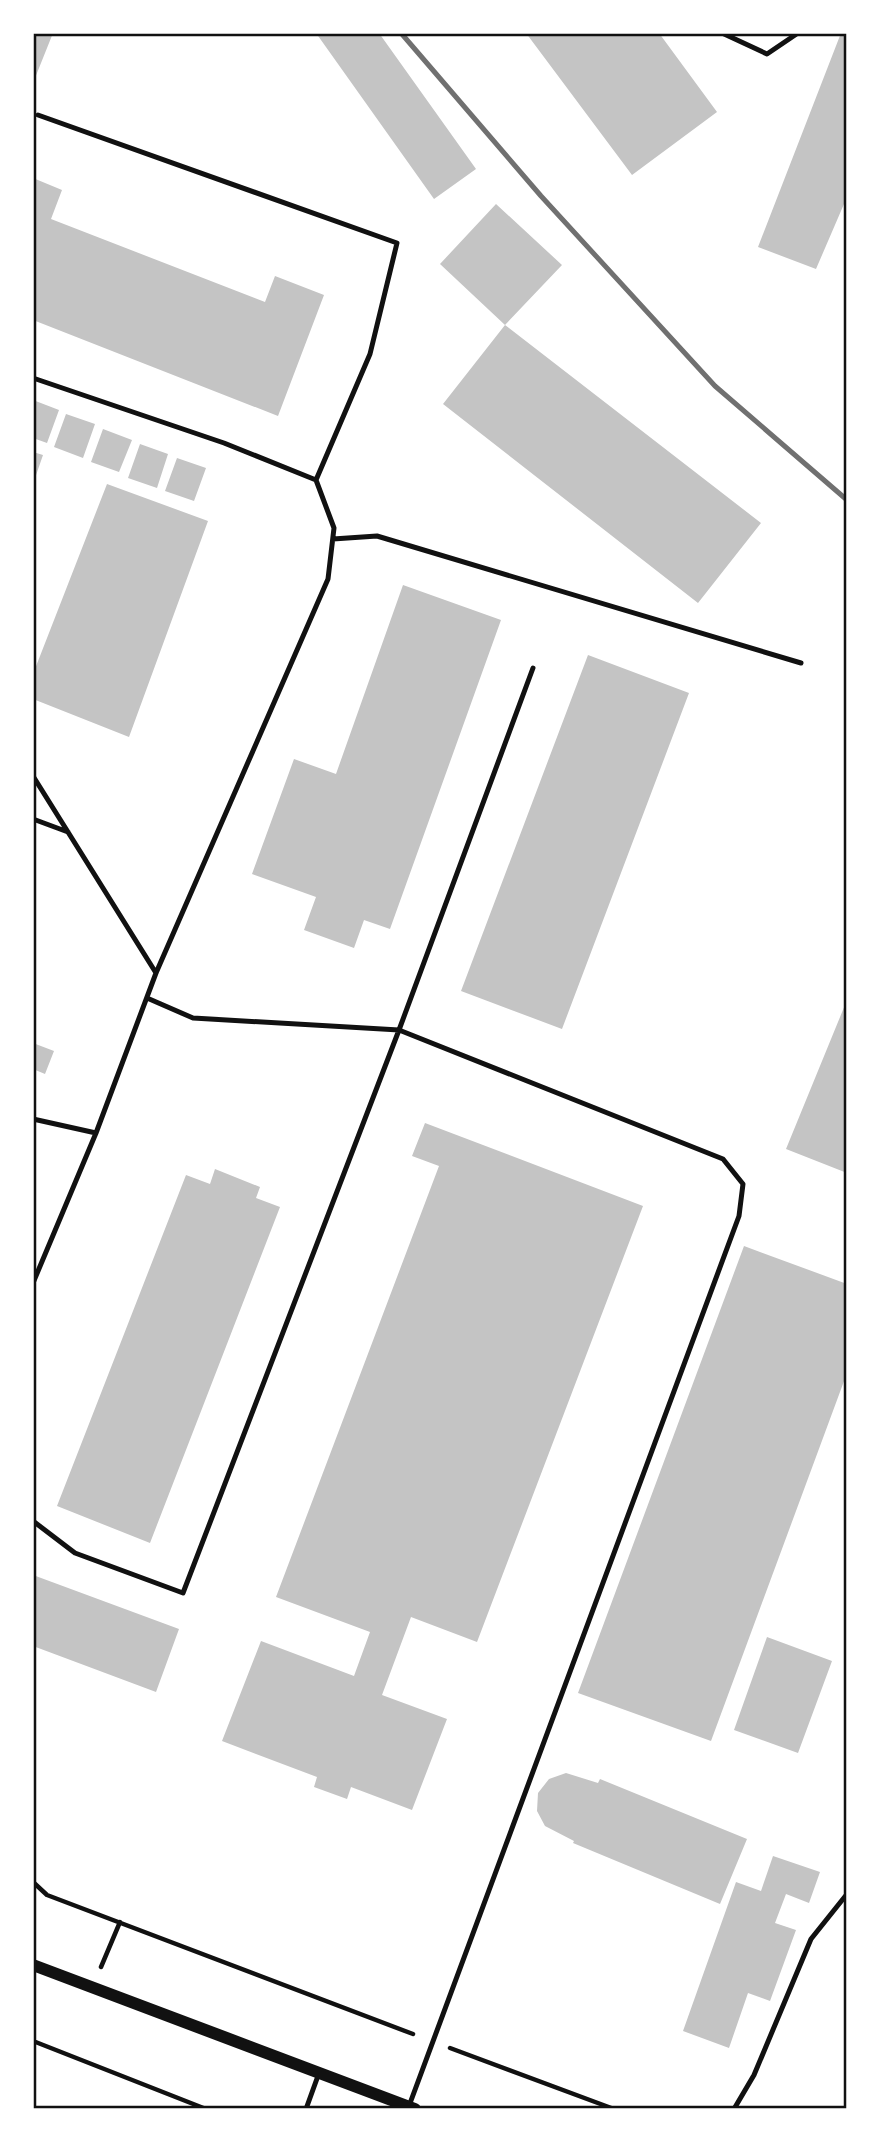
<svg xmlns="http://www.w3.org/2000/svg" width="880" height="2142" font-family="'PT Sans',sans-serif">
  <rect width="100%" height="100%" fill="#fff"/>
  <!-- building -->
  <path fill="#c4c4c4" d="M33 33H53L33 83Z
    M316 33H379L476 169 434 199Z
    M526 33H659L717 112 632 175Z
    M841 33H847V197L816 269 758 247Z
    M33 178 62 190 51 219 265 302 275 276 324 295 278 416 33 320Z
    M496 204 562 265 505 325 440 264Z
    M505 325 761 523 698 603 443 404Z
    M33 400 59 410 47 443 33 438Z
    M66 414 95 424 83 458 54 447Z
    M103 429 132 440 119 472 91 462Z
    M140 444 168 454 157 488 128 478Z
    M33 452 43 455 34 481H33Z
    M177 458 206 468 194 501 165 491Z
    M107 484 208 521 129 737 33 699V674Z
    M403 585 501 620 390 929 364 920 354 948 304 930 316 897 252 874 294 759 336 774Z
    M588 655 689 693 562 1029 461 991Z
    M847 1000V1173L786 1149Z
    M33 1043 54 1051 45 1074 33 1069Z
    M425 1123 643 1206 477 1642 411 1617 382 1695 447 1719 412 1810 351 1787 347 1799 314 1787 317 1777 222 1741 261 1641 354 1676 370 1632 276 1597 439 1166 412 1156Z
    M215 1169 260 1187 256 1198 280 1207 150 1543 57 1506 186 1175 210 1184Z
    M744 1246 847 1284V1373L711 1741 578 1693Z
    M33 1575 179 1629 156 1692 33 1646Z
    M767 1637 832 1661 798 1753 734 1730Z
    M566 1773 598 1783 600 1779 747 1839 720 1904 573 1843 574 1841 545 1826 537 1811 538 1793 549 1779Z
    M773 1856 820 1872 809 1903 786 1894 775 1923 796 1930 770 2001 748 1993 729 2048 683 2031 736 1882 761 1891Z"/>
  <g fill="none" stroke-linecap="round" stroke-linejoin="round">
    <!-- path -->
    <path stroke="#111" stroke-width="4.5" d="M33 1882 47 1895 413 2034
      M101 1967 120 1922
      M33 2041 206 2109
      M450 2048 614 2109"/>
    <!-- service -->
    <path stroke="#111" stroke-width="5" d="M722 33 767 54 798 33
      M33 378 224 443 316 480
      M333 539 377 536 801 663
      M33 776 156 973
      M33 819 68 832
      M147 998 193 1018 399 1030 723 1159 743 1184 739 1216 409 2106
      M33 1119 96 1133
      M33 1283 96 1133 156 973 328 579 334 528 316 480 370 354 397 243 38 115
      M33 1521 75 1553 183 1593 399 1030 533 668
      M306 2109 319 2073
      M734 2109 754 2075 811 1939 847 1894"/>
    <!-- tertiary -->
    <path stroke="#111" stroke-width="12" d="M33 1965 415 2109"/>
    <!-- rail -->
    <path stroke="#707070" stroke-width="5" d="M401 33 541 196 715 386 847 500"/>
  </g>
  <!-- border -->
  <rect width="880" height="2142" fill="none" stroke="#ffffff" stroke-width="70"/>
  <rect x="35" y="35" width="810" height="2072" fill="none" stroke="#111" stroke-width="2.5"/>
</svg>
